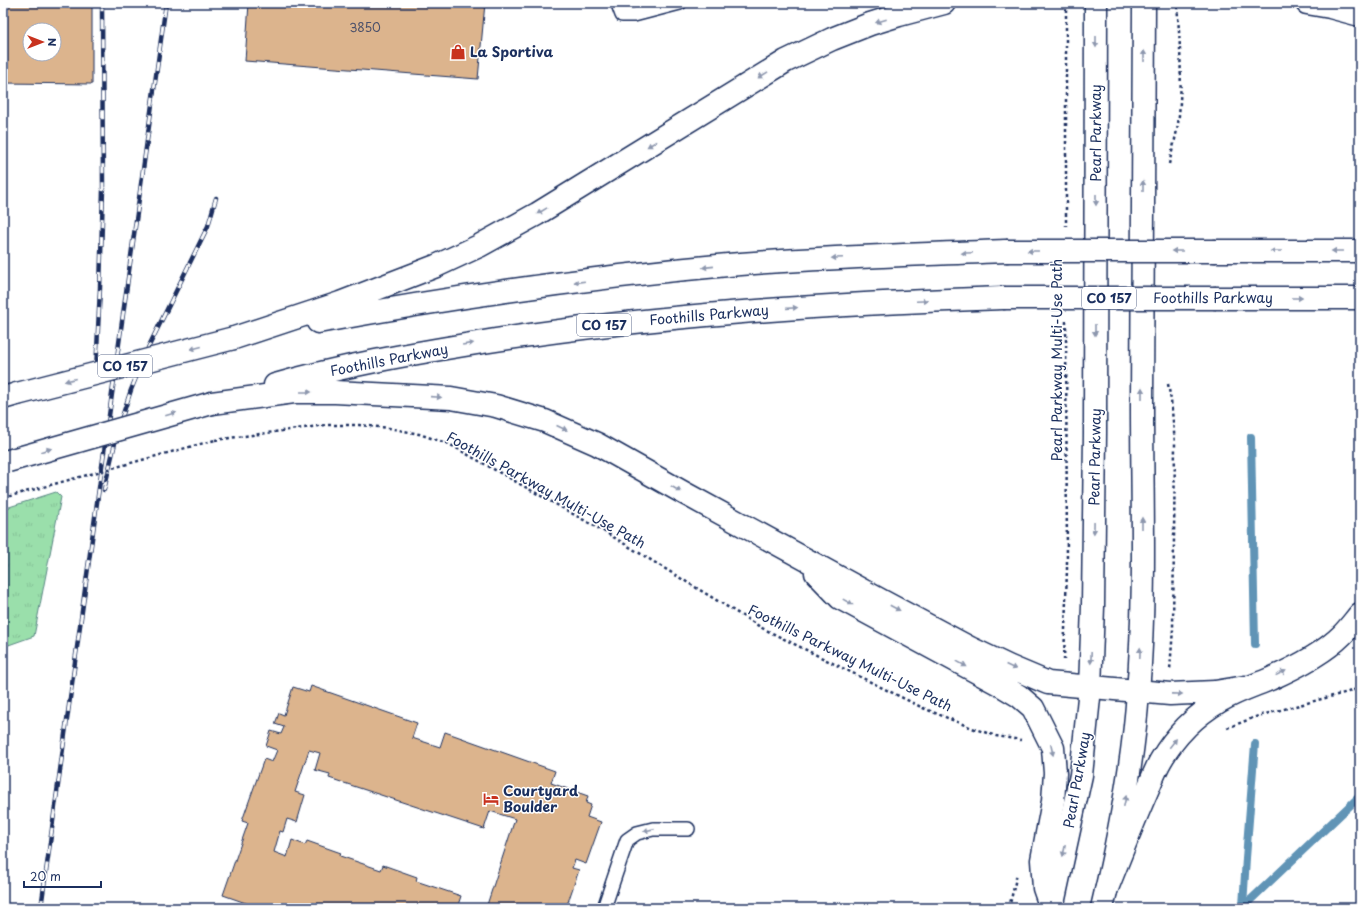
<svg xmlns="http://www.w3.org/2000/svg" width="1363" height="911" font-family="'Playpen Sans',sans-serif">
  <defs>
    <pattern id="park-tufts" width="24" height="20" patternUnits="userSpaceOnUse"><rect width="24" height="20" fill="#9adfab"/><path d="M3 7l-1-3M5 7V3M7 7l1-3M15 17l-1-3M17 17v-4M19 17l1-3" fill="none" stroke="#84c096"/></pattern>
  </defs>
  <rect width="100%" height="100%" fill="#fff"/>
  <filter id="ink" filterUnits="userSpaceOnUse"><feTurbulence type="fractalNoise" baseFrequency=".025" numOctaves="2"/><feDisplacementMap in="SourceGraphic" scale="8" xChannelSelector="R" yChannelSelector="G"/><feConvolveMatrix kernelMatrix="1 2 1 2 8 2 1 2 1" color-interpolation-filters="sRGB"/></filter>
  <g filter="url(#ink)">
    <!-- park -->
    <path fill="url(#park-tufts)" stroke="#5a8784" d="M56 492 61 497 34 636 3 647V509Z"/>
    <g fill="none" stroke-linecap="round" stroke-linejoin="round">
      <!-- stream -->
      <path stroke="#6194b6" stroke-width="8" d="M1251 437 1255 644
        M1243 906 1246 858 1255 744
        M1242 908 1360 796"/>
    </g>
    <!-- building -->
    <path fill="#dcb48d" stroke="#1b2f5e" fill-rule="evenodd" d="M3 3H92V84L3 83ZM30 30H54V54H30Z
      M249 3H485L478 79 245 61Z
      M311 686 417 723 412 738 440 747 445 732 555 771 551 783 588 796 586 803 591 805 587 817 601 822 586 864 575 860 572 868 579 870 566 908H486L515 819 490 811 484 829 329 778 330 774 315 770 320 753 309 750 295 792 305 795 297 822 287 819 283 832 280 831 274 852 287 857 292 840 305 845 307 841 341 853 340 856 381 870 383 865 417 877 416 881 461 896 457 908H260L223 895 248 823 242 821 264 759 272 762 277 750 266 746 271 731 281 734 284 727 275 724 279 713 284 715 293 687 309 692Z"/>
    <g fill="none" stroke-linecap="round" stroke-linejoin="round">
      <defs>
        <path id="lane" d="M619 3V7L622 15H634L680 3
          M604 908 627 840 637 833 653 829H688"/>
        <path id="secondary" d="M1052 908 1081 775 1090 688 1093 606 1095 433 1096 3
          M1102 908C1119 837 1133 765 1138 692 1146 597 1142 500 1142 405 1142 271 1143 137 1144 3"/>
        <path id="highway" d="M1307 3 1330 7 1360 15
          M1216 251H1360
          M1216 298H1360
          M318 322C453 297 591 277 728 265 821 257 914 255 1006 251
          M234 338 340 303 436 266 479 246 537 214 786 61 832 39 870 24 899 15 944 3
          M275 385C341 366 409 354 477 343 651 315 827 304 1003 298
          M3 398 17 394
          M212 403 294 392H335L451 398 496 406 545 421 597 444 684 493 882 601 970 648 1010 667 1048 683 1170 694 1215 692 1245 687
          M816 573 840 598 999 684 1019 696 1033 708 1053 748 1055 773 1053 801 1042 860 1044 888 1051 908
          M1106 891C1119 858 1132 825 1146 793 1151 782 1155 770 1161 760 1175 736 1196 715 1220 701 1237 691 1253 686 1270 679 1295 668 1323 654 1342 635 1349 628 1354 621 1360 614"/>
      </defs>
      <!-- lane casing -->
      <use href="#lane" stroke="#1b2f5e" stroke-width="16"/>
      <!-- secondary casing -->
      <use href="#secondary" stroke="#1b2f5e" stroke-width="25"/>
      <!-- highway casing -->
      <use href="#highway" stroke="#1b2f5e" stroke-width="25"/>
      <!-- path -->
      <path stroke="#1b2f5e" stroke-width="2.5" stroke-dasharray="3 3" stroke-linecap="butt" d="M1066 3V226
        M1169 164C1172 151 1176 137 1178 124 1183 84 1180 44 1177 3
        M1168 384 1171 400 1175 443 1173 629 1170 670
        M215 440 326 425H359L389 428 419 434 449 444 605 532 762 628 923 708 972 728 996 736 1021 740
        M1064 660 1067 569 1066 321
        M1227 728 1258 716 1348 692 1360 688
        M1009 908 1017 874"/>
      <!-- lane -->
      <use href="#lane" stroke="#fff" stroke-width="13"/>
      <!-- secondary -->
      <use href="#secondary" stroke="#fff" stroke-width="22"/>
      <!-- highway -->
      <use href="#highway" stroke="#fff" stroke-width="22"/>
      <defs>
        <path id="rail" d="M96 371 100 288 103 190 102 3
          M104 490 119 426 131 390 148 348 208 226 216 198
          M41 908 166 3"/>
      </defs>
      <!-- rail casing -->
      <use href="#rail" stroke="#1b2f5e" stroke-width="4.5"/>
      <!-- rail -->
      <use href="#rail" stroke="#fff" stroke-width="3" stroke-dasharray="9" stroke-linecap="butt"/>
      <defs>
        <path id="highway-bridge" d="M1006 251H1216
          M1003 298H1216
          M17 394 234 338
          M8 461 212 403"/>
      </defs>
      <!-- highway-bridge casing -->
      <use href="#highway-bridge" stroke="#1b2f5e" stroke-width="25" stroke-linecap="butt"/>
      <!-- path-bridge -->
      <path stroke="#1b2f5e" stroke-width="2.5" stroke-dasharray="3 3" stroke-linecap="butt" d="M3 498 215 440"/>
      <!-- highway-bridge -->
      <use href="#highway-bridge" stroke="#fff" stroke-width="22"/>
    </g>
    <!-- one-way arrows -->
    <defs><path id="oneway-solid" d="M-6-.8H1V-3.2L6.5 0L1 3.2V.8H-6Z"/></defs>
    <g fill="#8d97ae">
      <use href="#oneway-solid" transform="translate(881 21) rotate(162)"/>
      <use href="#oneway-solid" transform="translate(1096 42) rotate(90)"/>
      <use href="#oneway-solid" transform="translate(1144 56) rotate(-90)"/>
      <use href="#oneway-solid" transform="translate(763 75) rotate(148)"/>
      <use href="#oneway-solid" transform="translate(652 144) rotate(149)"/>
      <use href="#oneway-solid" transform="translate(1143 186) rotate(-90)"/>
      <use href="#oneway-solid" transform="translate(1096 200) rotate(90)"/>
      <use href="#oneway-solid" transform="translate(542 211) rotate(149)"/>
      <use href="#oneway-solid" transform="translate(1033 251) rotate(180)"/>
      <use href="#oneway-solid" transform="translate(1177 251) rotate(180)"/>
      <use href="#oneway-solid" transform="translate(1276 251) rotate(180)"/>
      <use href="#oneway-solid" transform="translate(1337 251) rotate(-180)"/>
      <use href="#oneway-solid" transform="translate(967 253) rotate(178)"/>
      <use href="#oneway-solid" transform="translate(837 258) rotate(177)"/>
      <use href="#oneway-solid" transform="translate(708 267) rotate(174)"/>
      <use href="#oneway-solid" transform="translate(579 282) rotate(173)"/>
      <use href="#oneway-solid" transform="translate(1297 298)"/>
      <use href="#oneway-solid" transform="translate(922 301) rotate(-2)"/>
      <use href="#oneway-solid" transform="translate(792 308) rotate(-4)"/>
      <use href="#oneway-solid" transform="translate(1095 330) rotate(90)"/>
      <use href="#oneway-solid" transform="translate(468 344) rotate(-9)"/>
      <use href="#oneway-solid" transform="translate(196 348) rotate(165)"/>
      <use href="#oneway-solid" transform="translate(70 380) rotate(165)"/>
      <use href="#oneway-solid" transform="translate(306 392)"/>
      <use href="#oneway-solid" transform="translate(1142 393) rotate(-90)"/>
      <use href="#oneway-solid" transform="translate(436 397) rotate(4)"/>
      <use href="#oneway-solid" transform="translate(171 414) rotate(-16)"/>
      <use href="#oneway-solid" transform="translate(562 428) rotate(24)"/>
      <use href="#oneway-solid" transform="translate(46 450) rotate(-16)"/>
      <use href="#oneway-solid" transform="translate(676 489) rotate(30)"/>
      <use href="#oneway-solid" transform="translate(1142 523) rotate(-90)"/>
      <use href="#oneway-solid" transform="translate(1094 528) rotate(91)"/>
      <use href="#oneway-solid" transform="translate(848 602) rotate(29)"/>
      <use href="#oneway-solid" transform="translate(895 608) rotate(28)"/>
      <use href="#oneway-solid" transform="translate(1140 653) rotate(-88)"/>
      <use href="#oneway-solid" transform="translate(1091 658) rotate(92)"/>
      <use href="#oneway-solid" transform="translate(962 664) rotate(29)"/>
      <use href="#oneway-solid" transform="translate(1011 667) rotate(25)"/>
      <use href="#oneway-solid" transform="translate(1281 673) rotate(-26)"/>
      <use href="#oneway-solid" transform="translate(1177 694) rotate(1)"/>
      <use href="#oneway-solid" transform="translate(1173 743) rotate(-52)"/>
      <use href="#oneway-solid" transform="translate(1052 750) rotate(78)"/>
      <use href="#oneway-solid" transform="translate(1125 801) rotate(-78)"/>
      <use href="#oneway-solid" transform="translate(649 830) rotate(167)"/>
      <use href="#oneway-solid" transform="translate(1064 851) rotate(102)"/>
    </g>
  </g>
  <!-- icons -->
  <defs>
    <symbol id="shop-bare" viewBox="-9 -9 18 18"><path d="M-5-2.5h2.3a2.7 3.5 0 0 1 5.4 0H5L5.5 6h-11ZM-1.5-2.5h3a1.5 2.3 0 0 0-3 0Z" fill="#c8321e" stroke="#fff" stroke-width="2.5" paint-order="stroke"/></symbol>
    <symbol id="hotel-bare" viewBox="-9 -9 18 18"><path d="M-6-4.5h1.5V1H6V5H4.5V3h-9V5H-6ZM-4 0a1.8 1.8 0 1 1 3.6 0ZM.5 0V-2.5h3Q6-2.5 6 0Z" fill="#c8321e" stroke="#fff" stroke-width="2.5" paint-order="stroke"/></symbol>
  </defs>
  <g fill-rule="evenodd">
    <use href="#shop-bare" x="447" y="41" width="22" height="22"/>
    <use href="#hotel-bare" x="480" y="788" width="22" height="22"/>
  </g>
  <g text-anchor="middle" stroke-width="3" stroke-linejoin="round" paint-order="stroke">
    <!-- number labels -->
    <g font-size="12" fill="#4b506a">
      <text x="365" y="32">3850</text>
    </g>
    <!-- shield labels -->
    <g fill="#fff" stroke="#5f6d8e" stroke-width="1">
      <rect x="1082" y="287" width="54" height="22" rx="3"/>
      <rect x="577" y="314" width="54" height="22" rx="3"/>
      <rect x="98" y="355" width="54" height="22" rx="3"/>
    </g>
    <g font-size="13" font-weight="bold" fill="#1b2f5e">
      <text x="1109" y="303">CO 157</text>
      <text x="604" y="330">CO 157</text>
      <text x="125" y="371">CO 157</text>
    </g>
    <!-- poi labels -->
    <g font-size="14" font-weight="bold" fill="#1b2f5e" stroke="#fff" text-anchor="start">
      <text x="470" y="57">La Sportiva</text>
      <text x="503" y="796">Courtyard<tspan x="503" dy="16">Boulder</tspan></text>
    </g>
    <!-- street labels -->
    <g font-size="14" fill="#1b2f5e" stroke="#fff">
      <text transform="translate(1096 133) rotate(-90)" y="5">Pearl Parkway</text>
      <text x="1213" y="303">Foothills Parkway</text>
      <text transform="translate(709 315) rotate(-5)" y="5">Foothills Parkway</text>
      <text transform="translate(389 360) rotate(-11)" y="5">Foothills Parkway</text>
      <text transform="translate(1057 360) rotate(-90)" y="5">Pearl Parkway Multi-Use Path</text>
      <text transform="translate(1095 457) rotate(-89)" y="5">Pearl Parkway</text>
      <text transform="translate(546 490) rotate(29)" y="5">Foothills Parkway Multi-Use Path</text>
      <text transform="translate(850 658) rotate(26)" y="5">Foothills Parkway Multi-Use Path</text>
      <text transform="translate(1077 780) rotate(-80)" y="5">Pearl Parkway</text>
    </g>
  </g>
  <!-- margin -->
  <rect width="1363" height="911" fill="none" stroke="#fff" stroke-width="16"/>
  <rect x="8" y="8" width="1347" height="895" fill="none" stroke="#1b2f5e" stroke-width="1.5" filter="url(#ink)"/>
  <!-- north arrow -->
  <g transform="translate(42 42) rotate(90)"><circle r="19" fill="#ffffff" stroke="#a4acbf"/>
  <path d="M0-3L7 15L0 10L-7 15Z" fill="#c8321e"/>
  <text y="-6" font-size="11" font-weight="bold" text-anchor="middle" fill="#1b2f5e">N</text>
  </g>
  <!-- scale -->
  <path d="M24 881v6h77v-6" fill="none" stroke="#1b2f5e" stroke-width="2"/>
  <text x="30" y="881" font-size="12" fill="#1b2f5e" stroke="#ffffff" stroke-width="3" paint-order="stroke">20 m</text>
</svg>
